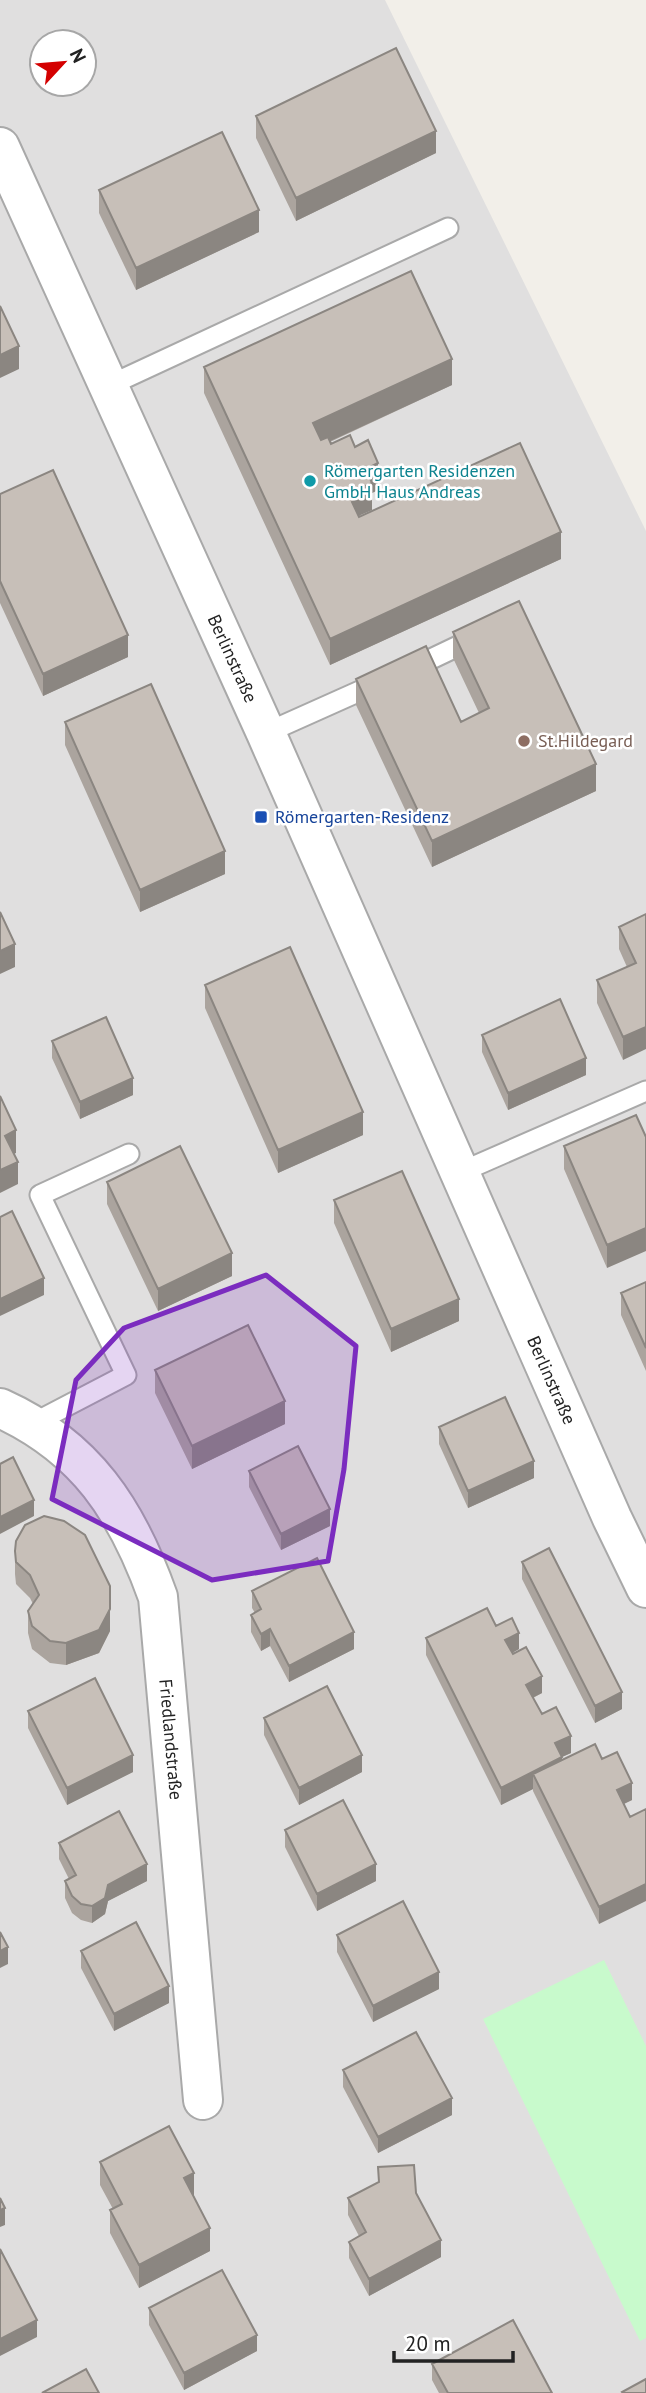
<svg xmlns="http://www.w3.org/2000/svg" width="646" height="2393" font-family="'PT Sans',sans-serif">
  <rect width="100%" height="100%" fill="#f2efe9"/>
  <!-- residential -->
  <path fill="#e0dfdf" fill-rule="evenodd" d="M0 0H385L646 531V2393H0ZM42 42H84V84H42Z"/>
  <!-- park -->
  <path fill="#c8facc" d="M604 1960 646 2046V2338L640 2341 483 2019Z"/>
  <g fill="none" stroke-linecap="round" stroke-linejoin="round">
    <defs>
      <path id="service" d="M108 386 448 228
        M408 670 475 638
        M266 733 380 682
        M461 1172 646 1091
        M34 1423 126 1375 40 1195 129 1154"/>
      <g id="minor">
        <path id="s1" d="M0 147 266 733 612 1518 646 1588"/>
        <path id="s2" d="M0 1408C86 1447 127 1510 158 1597L203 2100"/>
      </g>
    </defs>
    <!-- service casing -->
    <use href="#service" stroke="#a9a9a9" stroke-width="23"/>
    <!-- minor casing -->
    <use href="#minor" stroke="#a9a9a9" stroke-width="42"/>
    <!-- service -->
    <use href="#service" stroke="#fff" stroke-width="19"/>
    <!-- minor -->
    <use href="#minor" stroke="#fff" stroke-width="38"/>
  </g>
  <!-- wall -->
  <path fill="#aba49e" d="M256 116 436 153 296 221 256 138Z
    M99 190 259 232 136 290 99 213Z
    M204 367 452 385 330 442 331 444 355 447 378 490 372 493V510L358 516 359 517 561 559 330 665 204 393Z
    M0 494 128 657 43 696 0 603Z
    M453 632 596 791 432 867 356 705V679L461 722 479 713 453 658Z
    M65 722 225 874 140 912 65 745Z
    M646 914 623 1060 597 1003V980L627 967 619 949V927Z
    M205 985 363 1135 278 1173 205 1008Z
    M482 1035 586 1075 508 1110 482 1052Z
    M52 1041 133 1095 80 1119 52 1058Z
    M636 1115 607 1268 564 1169V1146Z
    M107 1182 232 1276 158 1311 107 1204Z
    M334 1200 459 1321 391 1352 334 1223Z
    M646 1282V1371L621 1315V1293Z
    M155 1370 285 1424 192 1469 155 1393Z
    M439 1427 534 1478 468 1508 439 1444Z
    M249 1471 330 1526 281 1550 249 1487Z
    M15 1551 110 1631 99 1653 66 1665 50 1663 32 1649 28 1633V1611L33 1604 30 1598 16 1584 15 1574Z
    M522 1562 622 1709 595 1723 522 1579Z
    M252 1591 354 1649 289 1682 270 1646 261 1651 251 1632V1615L255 1613 252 1608Z
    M496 1626 519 1649 512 1653 542 1693 533 1698 542 1714 571 1753 562 1757V1760L602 1759 632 1800 624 1804 599 1924 533 1791V1789L501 1805 426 1655V1638Z
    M28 1711 133 1772 67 1805 28 1728Z
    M264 1718 362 1772 299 1805 264 1735Z
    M285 1830 376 1881 317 1911 285 1847Z
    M59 1843 147 1881 108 1901 105 1914 92 1923 81 1920 72 1913 65 1898V1881L69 1879 59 1859Z
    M337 1935 439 1989 373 2022 337 1952Z
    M81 1951 169 2003 114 2031 81 1968Z
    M343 2070 452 2115 378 2153 343 2087Z
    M100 2162 194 2196 210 2251 139 2288 110 2233V2210L113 2209 100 2185Z
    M416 2193 441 2257 369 2296 349 2258V2242L359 2236 348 2215V2198Z
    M149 2308 257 2351 184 2390 149 2325Z
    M432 2364 552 2393H439L432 2380Z"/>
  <!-- shaded-wall -->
  <path fill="#8b8681" d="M436 131V153L296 221V198Z
    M259 210V232L136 290V268Z
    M19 346V369L0 378V355Z
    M452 359V385L313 449V423Z
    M378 463V490L372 493V510L358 516 352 502 355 491 366 469Z
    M561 532V559L330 665V639Z
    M128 635V657L43 696V674Z
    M596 764V791L432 867V841Z
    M225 851V874L140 912V890Z
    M15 944V967L0 974V951Z
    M646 1027V1049L623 1060V1037Z
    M586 1058V1075L508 1110V1093Z
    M133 1078V1095L80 1119V1102Z
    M363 1112V1135L278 1173V1150Z
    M16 1130V1153L5 1158V1136Z
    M18 1162V1184L0 1193V1170Z
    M646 1228V1251L607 1268V1245Z
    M232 1253V1276L158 1311V1289Z
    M44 1278V1295L0 1316V1299Z
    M459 1299V1321L391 1352V1329Z
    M285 1401V1424L192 1469V1446Z
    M534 1461V1478L468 1508V1491Z
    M34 1500V1516L0 1534V1517Z
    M330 1509V1526L281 1550V1534Z
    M110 1609V1631L99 1653 66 1665V1643Z
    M270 1629V1646L261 1651V1634Z
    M354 1632V1649L289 1682V1666Z
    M519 1633V1649L505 1657V1640Z
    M542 1676V1693L526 1701V1685Z
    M622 1692V1709L595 1723V1706Z
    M571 1736V1753L555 1760V1743Z
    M133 1755V1772L67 1805V1788Z
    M362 1755V1772L299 1805V1788Z
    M562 1757V1774H533V1789L501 1805V1788Z
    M632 1783V1800L617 1807V1790Z
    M147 1864V1881L108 1901 105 1914 92 1923V1906L108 1885Z
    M376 1864V1881L317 1911V1894Z
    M646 1884V1901L599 1924V1907Z
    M8 1947V1964L0 1968V1951Z
    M439 1972V1989L373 2022V2006Z
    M169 1986V2003L114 2031V2014Z
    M452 2098V2115L378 2153V2137Z
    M194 2173V2196L184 2200V2178Z
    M5 2208V2225L0 2227V2210Z
    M210 2228V2251L139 2288V2265Z
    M441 2240V2257L369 2296V2279Z
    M37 2320V2337L0 2356V2339Z
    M257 2335V2351L184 2390V2373Z"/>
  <!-- building -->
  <path fill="#c7bfb8" stroke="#8b8681" stroke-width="2" d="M396 48 436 131 296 198 256 116Z
    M222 132 259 210 136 268 99 190Z
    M411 271 452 359 313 423 321 440 328 437 331 444 350 435 355 447 368 440 378 463 366 469 372 483 355 491 358 499 352 502 359 517 520 443 561 532 330 639 204 367Z
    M0 306 19 346 0 355Z
    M53 470 128 635 43 674 0 581V494Z
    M519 601 596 764 432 841 356 679 426 646 461 722 489 708 453 632Z
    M151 684 225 851 140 890 65 722Z
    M0 912 15 944 0 951Z
    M646 914V1027L623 1037 597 980 636 963 619 927Z
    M290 947 363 1112 278 1150 205 985Z
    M560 999 586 1058 508 1093 482 1035Z
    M106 1017 133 1078 80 1102 52 1041Z
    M0 1096 16 1130 5 1136 18 1162 0 1170Z
    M636 1115 646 1137V1228L607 1245 564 1146Z
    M180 1146 232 1253 158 1289 107 1182Z
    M402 1171 459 1299 391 1329 334 1200Z
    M12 1211 44 1278 0 1299V1217Z
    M646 1282V1348L621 1293Z
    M248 1325 285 1401 192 1446 155 1370Z
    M505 1397 534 1461 468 1491 439 1427Z
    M298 1446 330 1509 281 1534 249 1471Z
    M13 1457 34 1500 0 1517V1464Z
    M44 1516 64 1521 85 1535 110 1586V1609L99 1630 66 1643 50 1641 32 1626 28 1611 39 1595 30 1575 16 1562 15 1551 16 1541 25 1525Z
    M549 1548 622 1692 595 1706 522 1562Z
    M317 1558 354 1632 289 1666 270 1629 261 1634 251 1615 261 1609 252 1591Z
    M487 1608 496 1626 512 1618 519 1633 505 1640 513 1654 526 1647 542 1676 526 1685 542 1714 556 1707 571 1736 555 1743 562 1757 501 1788 426 1638Z
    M95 1678 133 1755 67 1788 28 1711Z
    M327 1686 362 1755 299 1788 264 1718Z
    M595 1744 602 1759 617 1752 632 1783 617 1790 630 1817 646 1809V1884L599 1907 533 1774Z
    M343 1800 376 1864 317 1894 285 1830Z
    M119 1811 147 1864 108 1885 105 1898 92 1906 81 1904 72 1896 65 1881 76 1875 59 1843Z
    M403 1901 439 1972 373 2006 337 1935Z
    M136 1922 169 1986 114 2014 81 1951Z
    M0 1932 8 1947 0 1951Z
    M416 2032 452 2098 378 2137 343 2070Z
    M169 2126 194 2173 184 2178 210 2228 139 2265 110 2210 122 2204 100 2162Z
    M414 2165 416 2193 441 2240 369 2279 349 2242 366 2232 348 2198 379 2182 378 2167Z
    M0 2198 5 2208 0 2210Z
    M0 2249 37 2320 0 2339Z
    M222 2270 257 2335 184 2373 149 2308Z
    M513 2320 552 2393H448L432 2364Z
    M86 2369 99 2393H42Z
    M646 2379V2393H623L622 2392Z"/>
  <!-- marked area -->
  <path fill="#7b2cbf" fill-opacity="0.2" stroke="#7b2cbf" stroke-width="5" stroke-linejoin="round" d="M266 1275 356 1346 344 1469 328 1561 212 1580 52 1499 76 1380 124 1328Z"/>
  <!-- markers -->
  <circle fill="#0f9aa8" stroke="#fff" stroke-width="2.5" cx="310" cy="481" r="7"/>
  <circle fill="#8d6e63" stroke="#fff" stroke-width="2.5" cx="524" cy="741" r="7"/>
  <rect fill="#1a4fb4" stroke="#fff" stroke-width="2.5" x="254" y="810" width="14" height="14" rx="3.5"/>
  <g text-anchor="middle" stroke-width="5" stroke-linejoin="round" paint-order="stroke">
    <!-- culture labels -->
    <g font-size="18" fill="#0d838f" stroke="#fff" text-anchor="start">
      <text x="324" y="477">Römergarten Residenzen<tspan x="324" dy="21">GmbH Haus Andreas</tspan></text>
    </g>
    <!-- street labels -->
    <g font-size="18" fill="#222" stroke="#fff">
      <text dy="6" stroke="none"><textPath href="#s1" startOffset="562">Berlinstraße</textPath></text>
      <text dy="6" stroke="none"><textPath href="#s1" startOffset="1351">Berlinstraße</textPath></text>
      <text dy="6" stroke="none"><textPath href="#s2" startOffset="397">Friedlandstraße</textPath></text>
    </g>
    <!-- education labels -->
    <g font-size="18" fill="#785e54" stroke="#fff" text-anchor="start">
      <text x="538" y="747">St.Hildegard</text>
    </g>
    <!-- transit labels -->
    <g font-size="18" fill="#164399" stroke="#fff" text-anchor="start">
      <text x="275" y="823">Römergarten-Residenz</text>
    </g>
  </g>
  <!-- north arrow -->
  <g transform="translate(63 63) rotate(64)"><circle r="33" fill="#ffffff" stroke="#a7a7a7" stroke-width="2"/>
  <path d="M0-5L12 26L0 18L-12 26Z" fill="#d40000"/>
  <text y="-10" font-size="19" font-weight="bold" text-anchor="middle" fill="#222222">N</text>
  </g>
  <!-- scale -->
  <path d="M394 2351v10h119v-10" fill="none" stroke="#222222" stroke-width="3.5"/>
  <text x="405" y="2351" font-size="21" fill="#222222" stroke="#ffffff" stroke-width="5" paint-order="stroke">20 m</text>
</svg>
